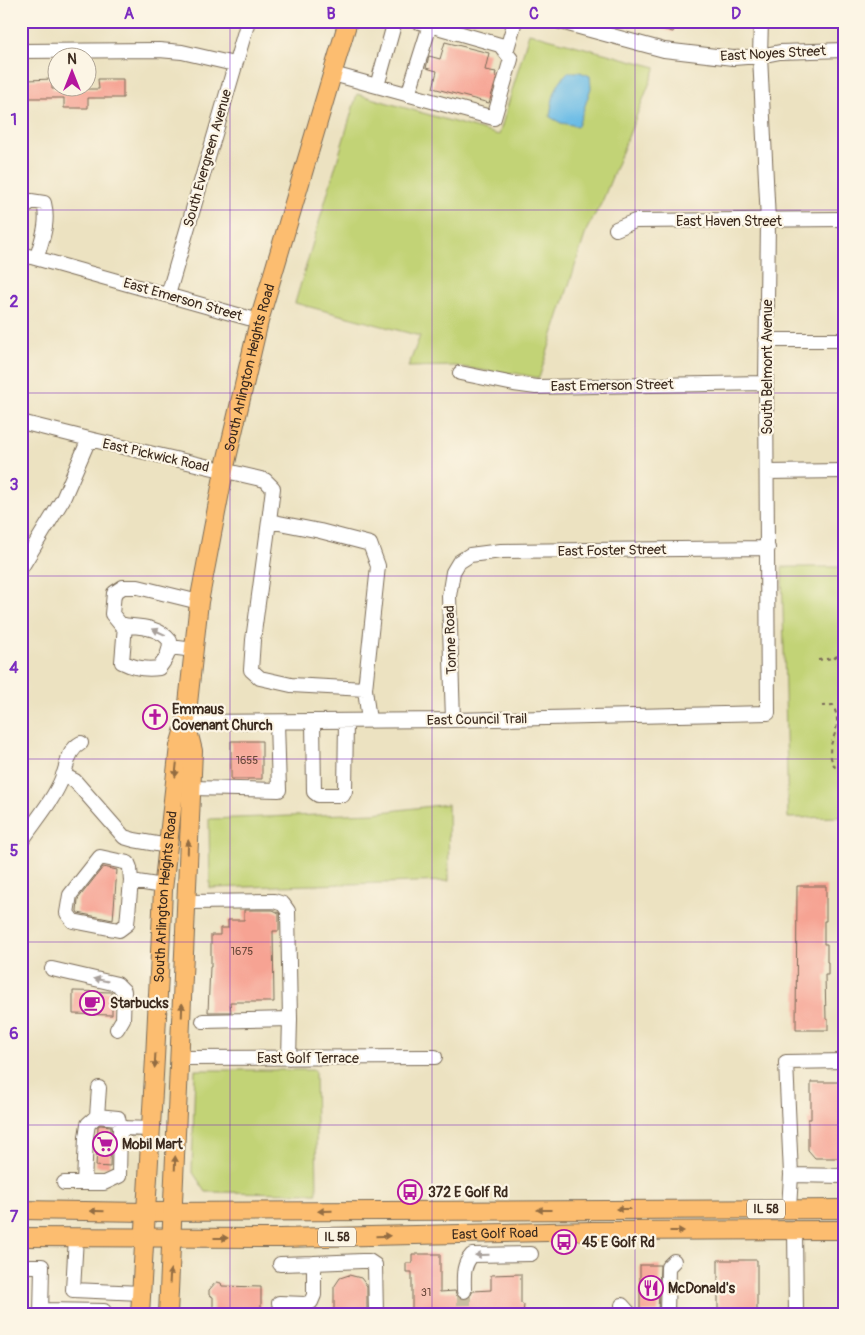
<svg xmlns="http://www.w3.org/2000/svg" width="865" height="1335" font-family="Pangolin,sans-serif">
  <rect width="100%" height="100%" fill="#fcf5e5"/>
  <filter id="ink" filterUnits="userSpaceOnUse"><feTurbulence type="fractalNoise" baseFrequency=".02" numOctaves="2"/><feDisplacementMap in="SourceGraphic" scale="10" xChannelSelector="R" yChannelSelector="G"/><feConvolveMatrix kernelMatrix="1 2 1 2 8 2 1 2 1" color-interpolation-filters="sRGB"/></filter>
  <filter id="wash" filterUnits="userSpaceOnUse"><feTurbulence type="fractalNoise" baseFrequency=".0096" numOctaves="4" result="noise"/><feDisplacementMap in="SourceGraphic" scale="20" xChannelSelector="R" yChannelSelector="G"/><feGaussianBlur stdDeviation="1.12" result="paint"/><feColorMatrix in="noise" values="0 0 0 0 0 0 0 0 0 0 0 0 0 0 0 0 0 1.4 0 .05"/><feComposite in="paint" operator="in"/></filter>
  <g filter="url(#wash)">
    <rect width="100%" height="100%" fill="#ece2c1"/>
    <!-- green -->
    <path fill="#c2d376" stroke="#7e7e4a" d="M529 33 656 67 602 202 587 229 539 378 514 373H499L455 366 408 367 420 336 295 303 357 94 499 135Z
      M782 567H844V817L788 818Z
      M448 804 449 881 210 888 209 819 374 813Z
      M195 1070H315L317 1193 206 1192 192 1171Z"/>
    <!-- water -->
    <path fill="#6abce6" stroke="#527382" d="M568 72H580L590 76 591 88 578 126 561 123 550 117C552 99 555 84 568 72Z"/>
    <g id="blocks">
      <!-- building -->
      <path fill="#f6a393" d="M643 21H678L673 32 643 24Z
        M445 42 489 53 485 70 496 72 495 76 497 77 489 103 433 88 437 71 426 68 429 56 440 59Z
        M52 79V89H99L98 79H123V98H88V108H64V98H28V80Z
        M231 741H262V779H231Z
        M103 867 117 870 113 920 78 913 77 911 78 899Z
        M797 886H826V921H824V944H827V962H828V975H825L826 1019H828V1030H796Z
        M244 910H273L279 913V931H273L274 1002H230L231 1012H208L210 967H211V935H220V928H228V920H244Z
        M73 991 112 992V1015L73 1014Z
        M811 1082H844V1158H815L808 1150V1119H811Z
        M100 1125 111 1126 110 1167 96 1166 98 1126Z
        M412 1254H440V1292L455 1291 457 1296 464 1300 469 1298 473 1291 491 1290V1275L521 1274V1303L524 1305 523 1314 412 1313V1272H406V1263H412Z
        M718 1260H757V1314H718Z
        M640 1265H660L658 1312H640Z
        M349 1275 361 1278 367 1286V1314H334V1287L340 1278Z
        M216 1282 221 1283 222 1286 261 1287V1314H213V1297L209 1295V1290Z"/>
    </g>
  </g>
  <g filter="url(#ink)">
    <use href="#blocks" fill-opacity="0" stroke="#796a57" stroke-width="1"/>
    <g fill="none" stroke-linecap="round" stroke-linejoin="round">
      <!-- minor-tunnel -->
      <path stroke="#c9bda0" stroke-width="14" stroke-dasharray="14 7" stroke-linecap="butt" d="M464 1291V1314"/>
      <defs>
        <path id="minor" d="M557 21 664 50 733 58 760 56 780 52 844 50
          M21 51 159 50 182 52 234 64
          M506 52 515 21
          M333 74 494 118 511 59 500 45 416 21
          M377 86 395 21
          M408 95 430 25
          M21 211 31 201 44 203C49 223 42 239 37 257
          M616 229 635 221 844 219
          M21 254 259 321
          M168 295 248 21
          M766 340H839
          M460 373 514 384 536 387 766 383
          M21 422 89 439 265 480 273 488 269 521 320 531 370 544 378 566 365 689 369 721
          M767 472 844 471
          M269 521 253 640 251 670 260 678 291 685 365 689
          M21 568 63 499 89 439
          M125 625 122 662C134 668 146 670 159 668 166 659 170 652 170 641 159 626 138 627 121 625L112 614 114 593 123 587H138L199 602
          M170 647 194 650
          M453 720 449 596 453 572 459 562 470 555 501 551 768 548
          M313 721 314 792 318 795H343L345 791 346 721
          M186 722 453 720 768 713 766 383 768 221 760 56 761 21
          M63 775 75 781 124 837 134 840 168 846
          M190 788 279 790 277 722
          M21 842C35 821 54 800 63 776 68 763 68 750 81 743
          M131 881 130 868 128 863 100 857 70 895 67 913 73 921 119 930 127 924 131 881 163 886
          M185 902 274 901 283 904 288 911 290 1019 203 1021
          M52 969 117 984 124 991 123 1019 117 1029
          M180 1058 435 1057
          M289 1058 290 1019
          M99 1088 97 1116 118 1118 120 1128
          M791 1175 786 1062 844 1061
          M64 1183H104L119 1176 120 1128 151 1129
          M84 1183 86 1137 88 1124 97 1116
          M789 1209 791 1175 844 1176
          M795 1230 796 1314
          M76 1237 73 1290 141 1293
          M314 1263 362 1261H369L375 1265 376 1314
          M21 1266H42L41 1314
          M464 1291C464 1277 462 1266 472 1255L531 1254
          M279 1303 305 1304 311 1302 314 1295V1263L280 1264
          M622 1305 630 1314
          M41 1310 104 1311V1314
          M667 1314 668 1267 674 1261"/>
        <g id="major">
          <path d="M21 1210 146 1212 844 1209"/>
          <path id="s1" d="M21 1237 280 1238 593 1231 844 1230"/>
          <path id="s2" d="M140 1314 155 1058 163 890 179 746 186 722 199 602 224 471 259 321 348 21"/>
          <path d="M168 1314 193 751 186 723"/>
        </g>
      </defs>
      <!-- minor casing -->
      <use href="#minor" stroke="#796a57" stroke-width="16"/>
      <!-- major casing -->
      <use href="#major" stroke="#796a57" stroke-width="20"/>
      <!-- path -->
      <path stroke="#796a57" stroke-width="2" stroke-dasharray="4 4" stroke-linecap="butt" d="M818 660 834 658 844 651
        M822 706 833 705C835 710 837 715 837 721 837 740 823 746 835 767L844 768"/>
      <!-- minor -->
      <use href="#minor" stroke="#fff" stroke-width="14"/>
      <!-- major -->
      <use href="#major" stroke="#fcbd6f" stroke-width="18"/>
    </g>
    <!-- one-way arrows -->
    <defs><path id="oneway-solid" d="M-6-.8H1V-3.2L6.5 0L1 3.2V.8H-6Z" transform="scale(1.25)"/></defs>
    <g fill="#a79f9a">
      <use href="#oneway-solid" transform="translate(159 632) rotate(-155)"/>
      <use href="#oneway-solid" transform="translate(101 980) rotate(-168)"/>
      <use href="#oneway-solid" transform="translate(482 1255) rotate(179)"/>
    </g>
    <g fill="#926c42">
      <use href="#oneway-solid" transform="translate(176 770) rotate(96)"/>
      <use href="#oneway-solid" transform="translate(188 847) rotate(-88)"/>
      <use href="#oneway-solid" transform="translate(182 1010) rotate(-88)"/>
      <use href="#oneway-solid" transform="translate(155 1061) rotate(93)"/>
      <use href="#oneway-solid" transform="translate(175 1163) rotate(-88)"/>
      <use href="#oneway-solid" transform="translate(623 1209) rotate(180)"/>
      <use href="#oneway-solid" transform="translate(544 1210) rotate(180)"/>
      <use href="#oneway-solid" transform="translate(97 1211) rotate(-179)"/>
      <use href="#oneway-solid" transform="translate(325 1211) rotate(179)"/>
      <use href="#oneway-solid" transform="translate(677 1231)"/>
      <use href="#oneway-solid" transform="translate(383 1236) rotate(-1)"/>
      <use href="#oneway-solid" transform="translate(221 1238)"/>
      <use href="#oneway-solid" transform="translate(170 1276) rotate(-87)"/>
    </g>
  </g>
  <!-- grid -->
  <path fill="none" stroke="#7b2cbf" stroke-width="1" stroke-opacity="0.55" d="M230 21V1314M432 21V1314M635 21V1314M21 210H844M21 393H844M21 576H844M21 759H844M21 942H844M21 1125H844"/>
  <!-- icons -->
  <defs>
    <symbol id="church-ring" viewBox="-11 -11 22 22"><circle r="9.5" fill="#fcf5e5" stroke="#b5179e" stroke-width="1.5"/><path d="M-1.2-6h2.4v3.5h3.3v2.4h-3.3V6h-2.4V-.1h-3.3v-2.4h3.3Z" fill="#b5179e"/></symbol>
    <symbol id="cafe-ring" viewBox="-11 -11 22 22"><circle r="9.5" fill="#fcf5e5" stroke="#b5179e" stroke-width="1.5"/><path d="M-5.5-4.5H6V0H3Q3 3.5 0 3.5H-2.5Q-5.5 3.5-5.5 0ZM3-3.2v2h1.7v-2ZM-6 4.5H4V6H-6Z" fill="#b5179e"/></symbol>
    <symbol id="supermarket-ring" viewBox="-11 -11 22 22"><circle r="9.5" fill="#fcf5e5" stroke="#b5179e" stroke-width="1.5"/><path d="M-6-5.5h2.5l.6 2H6L4.5 2H-2.5L-4.4-4H-6ZM-1.5 3.2a1.3 1.3 0 1 0 .1 0ZM3 3.2a1.3 1.3 0 1 0 .1 0Z" fill="#b5179e"/></symbol>
    <symbol id="bus-ring" viewBox="-11 -11 22 22"><circle r="9.5" fill="#fcf5e5" stroke="#b5179e" stroke-width="1.5"/><path d="M-5-6H5V4H4V6H2V4H-2V6H-4V4H-5ZM-3.5-4V0h7V-4ZM-3.5 1.2v1.5H-2V1.2ZM2 1.2v1.5H3.5V1.2Z" fill="#b5179e"/></symbol>
    <symbol id="restaurant-ring" viewBox="-11 -11 22 22"><circle r="9.5" fill="#fcf5e5" stroke="#b5179e" stroke-width="1.5"/><path d="M-5-6h1v4h1v-4h1v4h1v-4h1v5L-1.5 .5V6h-2V.5L-5-1ZM5-6V6H3V1.5H1.5Q1.5-4 5-6Z" fill="#b5179e"/></symbol>
  </defs>
  <g fill-rule="evenodd">
    <use href="#church-ring" x="141" y="703" width="28" height="28"/>
    <use href="#cafe-ring" x="78" y="989" width="28" height="28"/>
    <use href="#supermarket-ring" x="91" y="1130" width="28" height="28"/>
    <use href="#bus-ring" x="396" y="1178" width="28" height="28"/>
    <use href="#bus-ring" x="550" y="1228" width="28" height="28"/>
    <use href="#restaurant-ring" x="637" y="1274" width="28" height="28"/>
  </g>
  <g text-anchor="middle" stroke-width="4.5" stroke-linejoin="round" paint-order="stroke">
    <!-- number labels -->
    <g font-size="11" fill="#6a483b">
      <text x="247" y="764">1655</text>
      <text x="242" y="955">1675</text>
      <text x="426" y="1296">31</text>
    </g>
    <!-- shield labels -->
    <g fill="#fcf5e5" stroke="#75675a" stroke-width="1">
      <rect x="747" y="1199.5" width="38" height="19" rx="4"/>
      <rect x="318" y="1227.5" width="38" height="19" rx="4"/>
    </g>
    <g font-size="12" font-weight="bold" fill="#3b2a1e">
      <text x="766" y="1213">IL 58</text>
      <text x="337" y="1241">IL 58</text>
    </g>
    <!-- street labels -->
    <g font-size="14" fill="#3b2a1e" stroke="#fcf5e5">
      <text transform="translate(773 53) rotate(-3)" y="5">East Noyes Street</text>
      <text transform="translate(207 158) rotate(-74)" y="5">South Evergreen Avenue</text>
      <text x="729" y="226">East Haven Street</text>
      <text transform="translate(183 299) rotate(16)" y="5">East Emerson Street</text>
      <text transform="translate(767 367) rotate(-90)" y="5">South Belmont Avenue</text>
      <text dy="5" stroke="none"><textPath href="#s2" startOffset="955">South Arlington Heights Road</textPath></text>
      <text transform="translate(612 385) rotate(-1)" y="5">East Emerson Street</text>
      <text transform="translate(156 455) rotate(13)" y="5">East Pickwick Road</text>
      <text transform="translate(612 550) rotate(-1)" y="5">East Foster Street</text>
      <text transform="translate(450 640) rotate(-92)" y="5">Tonne Road</text>
      <text transform="translate(477 719) rotate(-1)" y="5">East Council Trail</text>
      <text dy="5" stroke="none"><textPath href="#s2" startOffset="418">South Arlington Heights Road</textPath></text>
      <text x="308" y="1063">East Golf Terrace</text>
      <text dy="5" stroke="none"><textPath href="#s1" startOffset="474">East Golf Road</textPath></text>
    </g>
    <!-- poi labels -->
    <g font-size="14" font-weight="bold" fill="#3b2a1e" stroke="#fcf5e5" text-anchor="start">
      <text x="172" y="714">Emmaus<tspan x="172" dy="16">Covenant Church</tspan></text>
      <text x="110" y="1008">Starbucks</text>
      <text x="122" y="1149">Mobil Mart</text>
      <text x="428" y="1197">372 E Golf Rd</text>
      <text x="582" y="1247">45 E Golf Rd</text>
      <text x="668" y="1293">McDonald's</text>
    </g>
  </g>
  <!-- margin -->
  <rect width="865" height="1335" fill="none" stroke="#fcf5e5" stroke-width="55"/>
  <!-- north arrow -->
  <g transform="translate(72 72)"><circle r="24" fill="#fcf5e5" stroke="#afa495"/>
  <path d="M0-4L9 19L0 12L-9 19Z" fill="#b5179e"/>
  <text y="-8" font-size="14" font-weight="bold" text-anchor="middle" fill="#3b2a1e">N</text>
  </g>
  <rect x="28" y="28" width="810" height="1280" fill="none" stroke="#7b2cbf" stroke-width="2"/>
  <g font-size="16" text-anchor="middle" font-weight="bold" fill="#7b2cbf">
    <text x="129" y="19">A</text>
    <text x="331" y="19">B</text>
    <text x="534" y="19">C</text>
    <text x="736" y="19">D</text>
    <text x="14" y="125">1</text>
    <text x="14" y="307">2</text>
    <text x="14" y="490">3</text>
    <text x="14" y="673">4</text>
    <text x="14" y="856">5</text>
    <text x="14" y="1039">6</text>
    <text x="14" y="1222">7</text>
  </g>
</svg>
